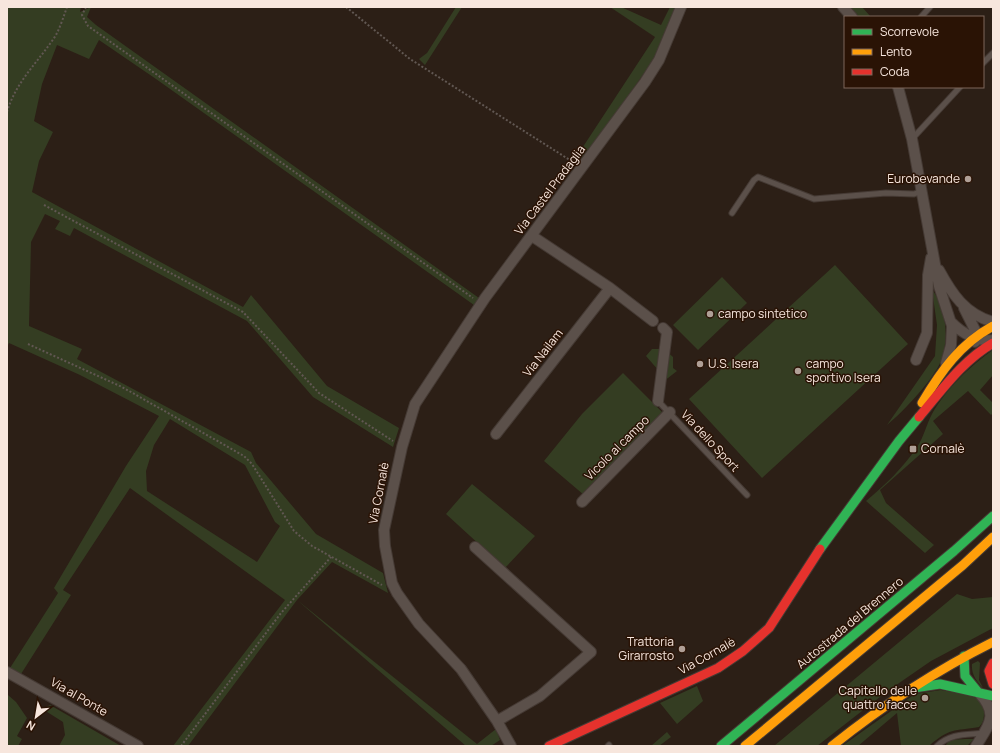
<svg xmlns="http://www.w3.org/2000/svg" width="1000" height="753" font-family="Manrope,sans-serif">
  <rect width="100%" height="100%" fill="#2c1f16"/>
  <!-- green -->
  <path fill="#343d22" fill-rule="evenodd" d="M7 7H81L80 12 91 7 87 17 96 25 479 298 474 305 156 79 99 40 89 59 57 45 42 84 34 121 53 132 39 161 32 192 243 307 251 295 327 386 399 428 393 447 313 397 247 321 74 228 70 236 55 229 60 221 45 214 31 242 29 326 82 349 77 359 251 452 256 463 316 534 383 573 388 593 332 562 297 600 477 744 496 729 500 740 491 746H466L297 600 188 746H173L285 600 130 488 63 590 71 595 21 674 10 668 58 593 54 588 126 466 159 416 80 375 9 343 7 347ZM170 419 245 465 275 522 280 526 257 562 147 491 146 471 154 445Z
    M456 7H462L425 65 419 59 427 53Z
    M610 7H621L661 25 670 7H676L654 59 583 160 575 159 655 37Z
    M850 7H862L871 17H859Z
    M835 265 908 344 762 478 689 399Z
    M722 277 747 303 698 350 673 325Z
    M932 290C937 295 939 303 942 309 947 325 947 346 941 361 933 380 903 412 887 425L935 356 937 325Z
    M652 349H664L673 357V368L677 371 659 385 655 382 659 371 646 356Z
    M993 350V375L980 390 993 403V413L991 415 968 391 933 421 943 434 880 490 886 503 934 545 925 553 866 501C885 485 903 468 917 447 924 437 926 425 932 414 946 389 970 366 993 350Z
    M623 373 664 414 584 495 544 461 582 414Z
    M472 484 535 536 505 568 446 514Z
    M957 594 972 599 993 597V628L931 661 889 690 817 746H774Z
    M978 661 980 663 979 680 983 688C977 682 971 674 972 664Z
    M697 686 703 701 677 724 660 703Z
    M941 690C956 693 985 692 984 713 984 719 983 723 979 727 954 731 949 728 929 746H901L897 713 858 746H842L915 694Z
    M8 695 16 702 27 718 17 736 22 739 18 746H7Z
    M50 705 121 746H59L65 735 63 722 44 710 46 707Z
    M667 732 671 737 659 746H651Z
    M966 739H974L967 746H945L950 740Z"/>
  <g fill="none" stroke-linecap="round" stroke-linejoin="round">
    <defs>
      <path id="lane" d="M921 17 930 7
        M983 63 993 53
        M912 139 960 87
        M732 213 754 180 758 177 814 199 886 193 914 194 922 191
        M658 401 747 495
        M608 746 609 745
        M937 746C951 733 966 735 984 733"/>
      <path id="street" d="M843 7 852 17
        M898 87 912 139 939 286 952 326 951 345 946 363
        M532 236 610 288 653 321
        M939 270C952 294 965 314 993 322
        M964 308 975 330V342
        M951 322C962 333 976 342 993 340
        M916 360 927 333 928 275 931 258
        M658 401 667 332 663 328
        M496 434 610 288
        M582 502 670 412
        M475 547 591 652 540 696 497 721
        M7 672 138 746
        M511 746 497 721 461 669 419 624 397 593 392 583 385 546 384 530 402 447 415 404 485 298 645 82 659 60 681 7
        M976 746C989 725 999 714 979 693"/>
      <path id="fast" d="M820 549 899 441 919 417
        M964 656 965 676 978 692
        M914 688 940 684 993 696
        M721 746 954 551 993 516"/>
      <path id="slow" d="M922 403C941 371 960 344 993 326
        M745 746 963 565 993 537
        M832 746C882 706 935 671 993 642"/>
      <path id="jam" d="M919 417C942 390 962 361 993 343
        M993 663 989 671 993 684
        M549 746 718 668 743 651 769 628 820 549"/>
    </defs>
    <!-- lane casing -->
    <use href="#lane" stroke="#453a34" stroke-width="7"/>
    <!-- street casing -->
    <use href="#street" stroke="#453a34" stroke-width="12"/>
    <!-- fast casing -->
    <use href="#fast" stroke="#453a34" stroke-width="11"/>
    <!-- slow casing -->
    <use href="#slow" stroke="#453a34" stroke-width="11"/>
    <!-- jam casing -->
    <use href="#jam" stroke="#453a34" stroke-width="11"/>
    <!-- path -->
    <path stroke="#615752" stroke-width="2" stroke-dasharray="2 2" stroke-linecap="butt" d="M86 7 82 15 88 26 473 298
      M346 7 410 59 573 162
      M7 112C15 84 35 65 52 41 59 32 63 18 67 7
      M44 205 243 312 319 393 393 441
      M28 344 122 387 244 456 252 464 294 531 312 546 382 585
      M181 746 281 613 331 557"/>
    <!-- lane -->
    <use href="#lane" stroke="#5b504a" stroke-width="5"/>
    <!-- street -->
    <use href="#street" stroke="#5b504a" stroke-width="10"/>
    <!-- fast -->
    <use href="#fast" stroke="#30b455" stroke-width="9"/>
    <!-- slow -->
    <use href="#slow" stroke="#ff9f0a" stroke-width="9"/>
    <!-- jam -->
    <use href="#jam" stroke="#e5322d" stroke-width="9"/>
  </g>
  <!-- markers -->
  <g fill="#b0a097" stroke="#2a1305" stroke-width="1.5">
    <circle cx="968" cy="179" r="4"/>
    <circle cx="710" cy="314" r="4"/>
    <circle cx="700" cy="364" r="4"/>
    <circle cx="798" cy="371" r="4"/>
    <rect x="909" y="445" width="8" height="8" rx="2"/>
    <circle cx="682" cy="649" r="4"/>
    <circle cx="925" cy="698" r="4"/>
  </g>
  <g text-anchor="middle" stroke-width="3" stroke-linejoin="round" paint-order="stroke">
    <!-- poi labels -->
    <g font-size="12" fill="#f7e6dd" stroke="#2a1305" text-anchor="start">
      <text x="960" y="183" text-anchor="end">Eurobevande</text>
      <text x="718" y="318">campo sintetico</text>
      <text x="708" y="368">U.S. Isera</text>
      <text x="806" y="368">campo<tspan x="806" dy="14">sportivo Isera</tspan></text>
      <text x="921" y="453">Cornalè</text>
      <text x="674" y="646" text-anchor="end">Trattoria<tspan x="674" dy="14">Girarrosto</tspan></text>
      <text x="917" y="695" text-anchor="end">Capitello delle<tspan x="917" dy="14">quattro facce</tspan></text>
    </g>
    <!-- street labels -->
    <g font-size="12" fill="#f7e6dd" stroke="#2a1305">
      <text transform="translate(550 190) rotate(-53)" y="4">Via Castel Pradaglia</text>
      <text transform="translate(543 353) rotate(-52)" y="4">Via Nailam</text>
      <text transform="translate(710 441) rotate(47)" y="4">Via dello Sport</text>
      <text transform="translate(617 448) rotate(-45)" y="4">Vicolo al campo</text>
      <text transform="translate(379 493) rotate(-79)" y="4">Via Cornalè</text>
      <text transform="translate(850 623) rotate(-40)" y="4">Autostrada del Brennero</text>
      <text transform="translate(707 656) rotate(-29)" y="4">Via Cornalè</text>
      <text transform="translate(79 697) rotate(30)" y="4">Via al Ponte</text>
    </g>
  </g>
  <!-- border -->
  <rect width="1000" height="753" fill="none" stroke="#f7e6dd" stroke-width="16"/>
  <!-- legend -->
  <rect x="844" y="16" width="140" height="72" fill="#2a1305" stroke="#7c675b"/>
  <rect x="852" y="29" width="20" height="6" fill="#30b455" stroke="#7c675b"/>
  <text x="880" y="36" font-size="12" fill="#f7e6dd">Scorrevole</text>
  <rect x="852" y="49" width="20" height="6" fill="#ff9f0a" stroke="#7c675b"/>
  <text x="880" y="56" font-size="12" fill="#f7e6dd">Lento</text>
  <rect x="852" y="69" width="20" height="6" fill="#e5322d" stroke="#7c675b"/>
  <text x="880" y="76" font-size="12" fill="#f7e6dd">Coda</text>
  <!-- north arrow -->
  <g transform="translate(36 717) rotate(211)" stroke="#2a1305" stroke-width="3" paint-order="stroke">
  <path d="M0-3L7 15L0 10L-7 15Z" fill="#f7e6dd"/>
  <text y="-6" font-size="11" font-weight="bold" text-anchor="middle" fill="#f7e6dd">N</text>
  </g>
</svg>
